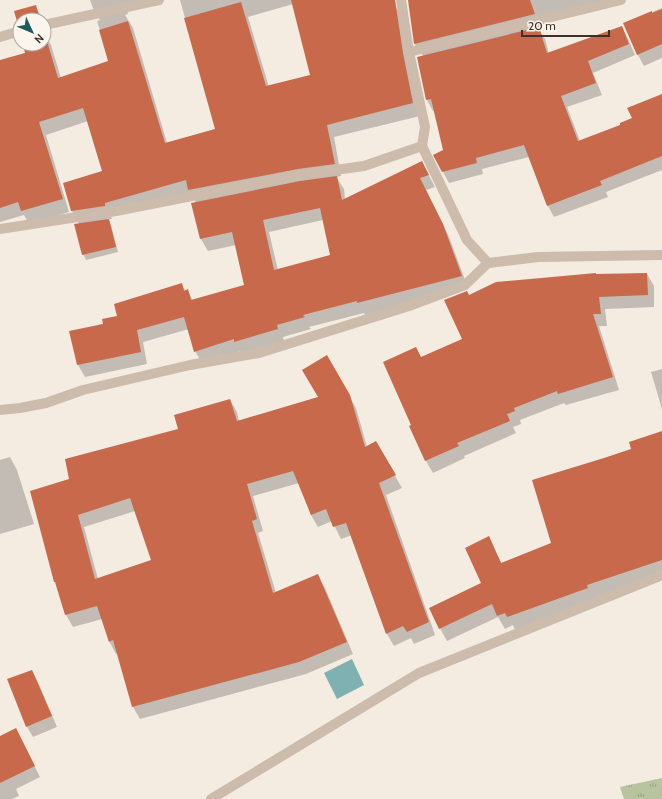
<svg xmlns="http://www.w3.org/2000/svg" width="662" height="799" font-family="Cabin,sans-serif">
  <defs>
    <pattern id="park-tufts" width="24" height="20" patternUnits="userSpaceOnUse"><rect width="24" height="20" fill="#b8c4a0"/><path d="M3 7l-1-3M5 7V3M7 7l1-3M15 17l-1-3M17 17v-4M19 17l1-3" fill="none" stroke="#97a083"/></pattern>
  </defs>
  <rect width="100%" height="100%" fill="#f4ebe1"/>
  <!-- park -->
  <path fill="url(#park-tufts)" d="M662 778V799H624L620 787Z"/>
  <!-- water -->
  <path fill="#7fb0b2" d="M352 659 364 685 337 699 324 673Z"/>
  <!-- shadow -->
  <path fill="#0003" fill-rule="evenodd" d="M90 0H151L126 6 128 14 125 15 133 28 167 143 216 129 180 0H382L394 4 402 17 420 116 334 137 341 176 336 177 344 189 345 199 428 174 435 187 426 190 449 237 468 288 365 315 364 313 309 327 311 329 283 337 284 341 242 353 241 351 202 363 195 351 189 329 143 342 147 364 85 377 78 365 71 332 104 325 181 284 186 291H188L193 301 245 286 236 245 208 251 201 239 192 204 196 203 191 193 111 216 112 219H108L111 225 118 252 86 260 83 254 79 224 72 211 64 183 103 172 88 121 46 135 69 212 29 224 24 215 0 222V67L26 54 24 44H44V22L47 33 45 35 51 45 61 78 110 62 97 21 100 20 93 8ZM293 4 311 76 269 87 248 17ZM323 220 331 256 278 270 269 232Z
    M411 0H615L539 21 541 27 538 28 545 39 549 54 622 27 628 39 635 55 593 73 602 95 567 107 580 141 622 125 633 119 662 96V170L606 192 608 197 554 217 548 206 529 157 482 169 483 174 449 183 443 172 444 151 435 111H433L427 100 423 56 415 44Z
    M36 7 43 20H20V27L15 12Z
    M662 8V58L644 66 638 55 625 23Z
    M647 274 654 286V307L605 309 607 326H599L619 390 566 405 564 403 520 420 521 424 513 427 516 433 464 456 465 458 433 473 426 461 411 426 413 425 416 348 421 358 464 339 469 296 596 275Z
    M326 357 356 408 367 447 376 443 402 488 386 495 435 635 414 644 411 638 394 646 387 634 352 535 341 539 332 521 318 527 311 515 299 483 253 496 263 531 258 533 276 593 318 576 325 588 353 654 306 674 140 719 133 707 118 653 116 654 109 641 102 619 73 627 66 615 58 587 70 480 179 429 230 400 237 412 239 421 319 397ZM135 511 152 561 98 579 84 527Z
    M662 369V409L651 372Z
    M662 432V574L515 630 513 625 505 629 498 617 447 641 440 628 483 584 488 538 502 564 552 544 632 449Z
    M10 457 17 470 34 524 0 534V460Z
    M32 671 38 682 57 727 33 737 27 727 8 680Z
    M0 737 21 740 40 777 16 789 19 796 12 799H0Z"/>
  <!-- building -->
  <path fill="#c8694b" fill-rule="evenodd" d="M291 0H395L403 53 413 103 327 125 335 164 298 169 188 190 186 180 105 203V206L71 211 63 183 102 171 83 108 39 122 63 199 21 211 18 202 0 208V60L25 53 23 44H44V31L58 78 108 61 99 30 128 21 165 143 215 129 184 18 241 2 266 86 310 75Z
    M408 0H530L535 14 414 44Z
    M36 5 40 20H20V25H18L14 11Z
    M662 9V44L637 55 623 23 652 11V13Z
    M622 26 629 44 588 61 596 83 561 96 578 141 620 125V123L632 118 627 108 662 94V156L600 181 602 185 547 206 524 145 476 158 477 163 442 172 433 155 443 150 431 99 426 100 417 57 539 27 547 53Z
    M422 161 429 175 420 178 443 224 462 276 357 303V301L303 315 305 317 277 325 278 329 234 342V339L194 352 184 317 137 330 141 352 77 365 69 331 103 324 102 319 117 316 114 304 182 283 184 291 188 289 191 300 244 285 232 232 200 239 191 203 300 181 337 176 342 200ZM320 208 330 255 274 270 263 220Z
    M109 219 116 247 82 255 74 224Z
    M596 273V274L647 273 648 295 599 297 601 314H593L613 377 558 394 557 391 514 408 515 411 507 414 510 421 457 443 459 446 425 461 409 426 411 425 383 362 416 347 421 357 462 339 444 300 467 291 469 295 496 282Z
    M327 355 350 395 365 447 376 441 396 475 379 483 429 622 407 632 403 626 386 634 346 523 333 527 326 509 311 515 293 471 247 484 257 519 252 521 273 593 318 574 347 642 299 662 132 707 113 640 109 642 97 606 65 615 55 582H54L30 491 69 479 65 459 178 429 174 415 230 399 237 421 318 397 302 370ZM130 498 151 560 95 579 78 515Z
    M662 431V560L587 585 588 588 507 617 505 613 497 616 492 604 439 629 429 608 481 583 465 548 489 536 501 563 551 543 532 480 604 458 631 449 629 442Z
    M32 670 52 716 26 727 7 679Z
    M16 728 35 766 0 783V736Z"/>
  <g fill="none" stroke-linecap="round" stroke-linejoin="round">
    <!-- street -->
    <path stroke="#cdbbac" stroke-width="10" d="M401 0 409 52 425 127 422 146 467 240 488 263
      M44 25 159 0
      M0 37 20 31
      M409 52 621 0
      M0 229 116 211 299 175 364 166 422 146
      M0 410 20 408 46 403 83 390 190 365 259 353 409 306 465 285 488 263 538 257 662 255
      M211 799 419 673 662 575"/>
  </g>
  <!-- north arrow -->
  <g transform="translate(32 32) rotate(134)"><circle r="19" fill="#fbf5ee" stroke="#aea6a0"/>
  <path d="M0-3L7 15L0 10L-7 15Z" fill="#1f5a5e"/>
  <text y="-6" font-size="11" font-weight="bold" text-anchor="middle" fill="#3b302b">N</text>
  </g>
  <!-- scale -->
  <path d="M522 30v6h87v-6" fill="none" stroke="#3b302b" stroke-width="2"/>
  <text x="528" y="30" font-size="12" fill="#3b302b" stroke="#fbf5ee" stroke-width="3" paint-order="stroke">20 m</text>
</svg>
